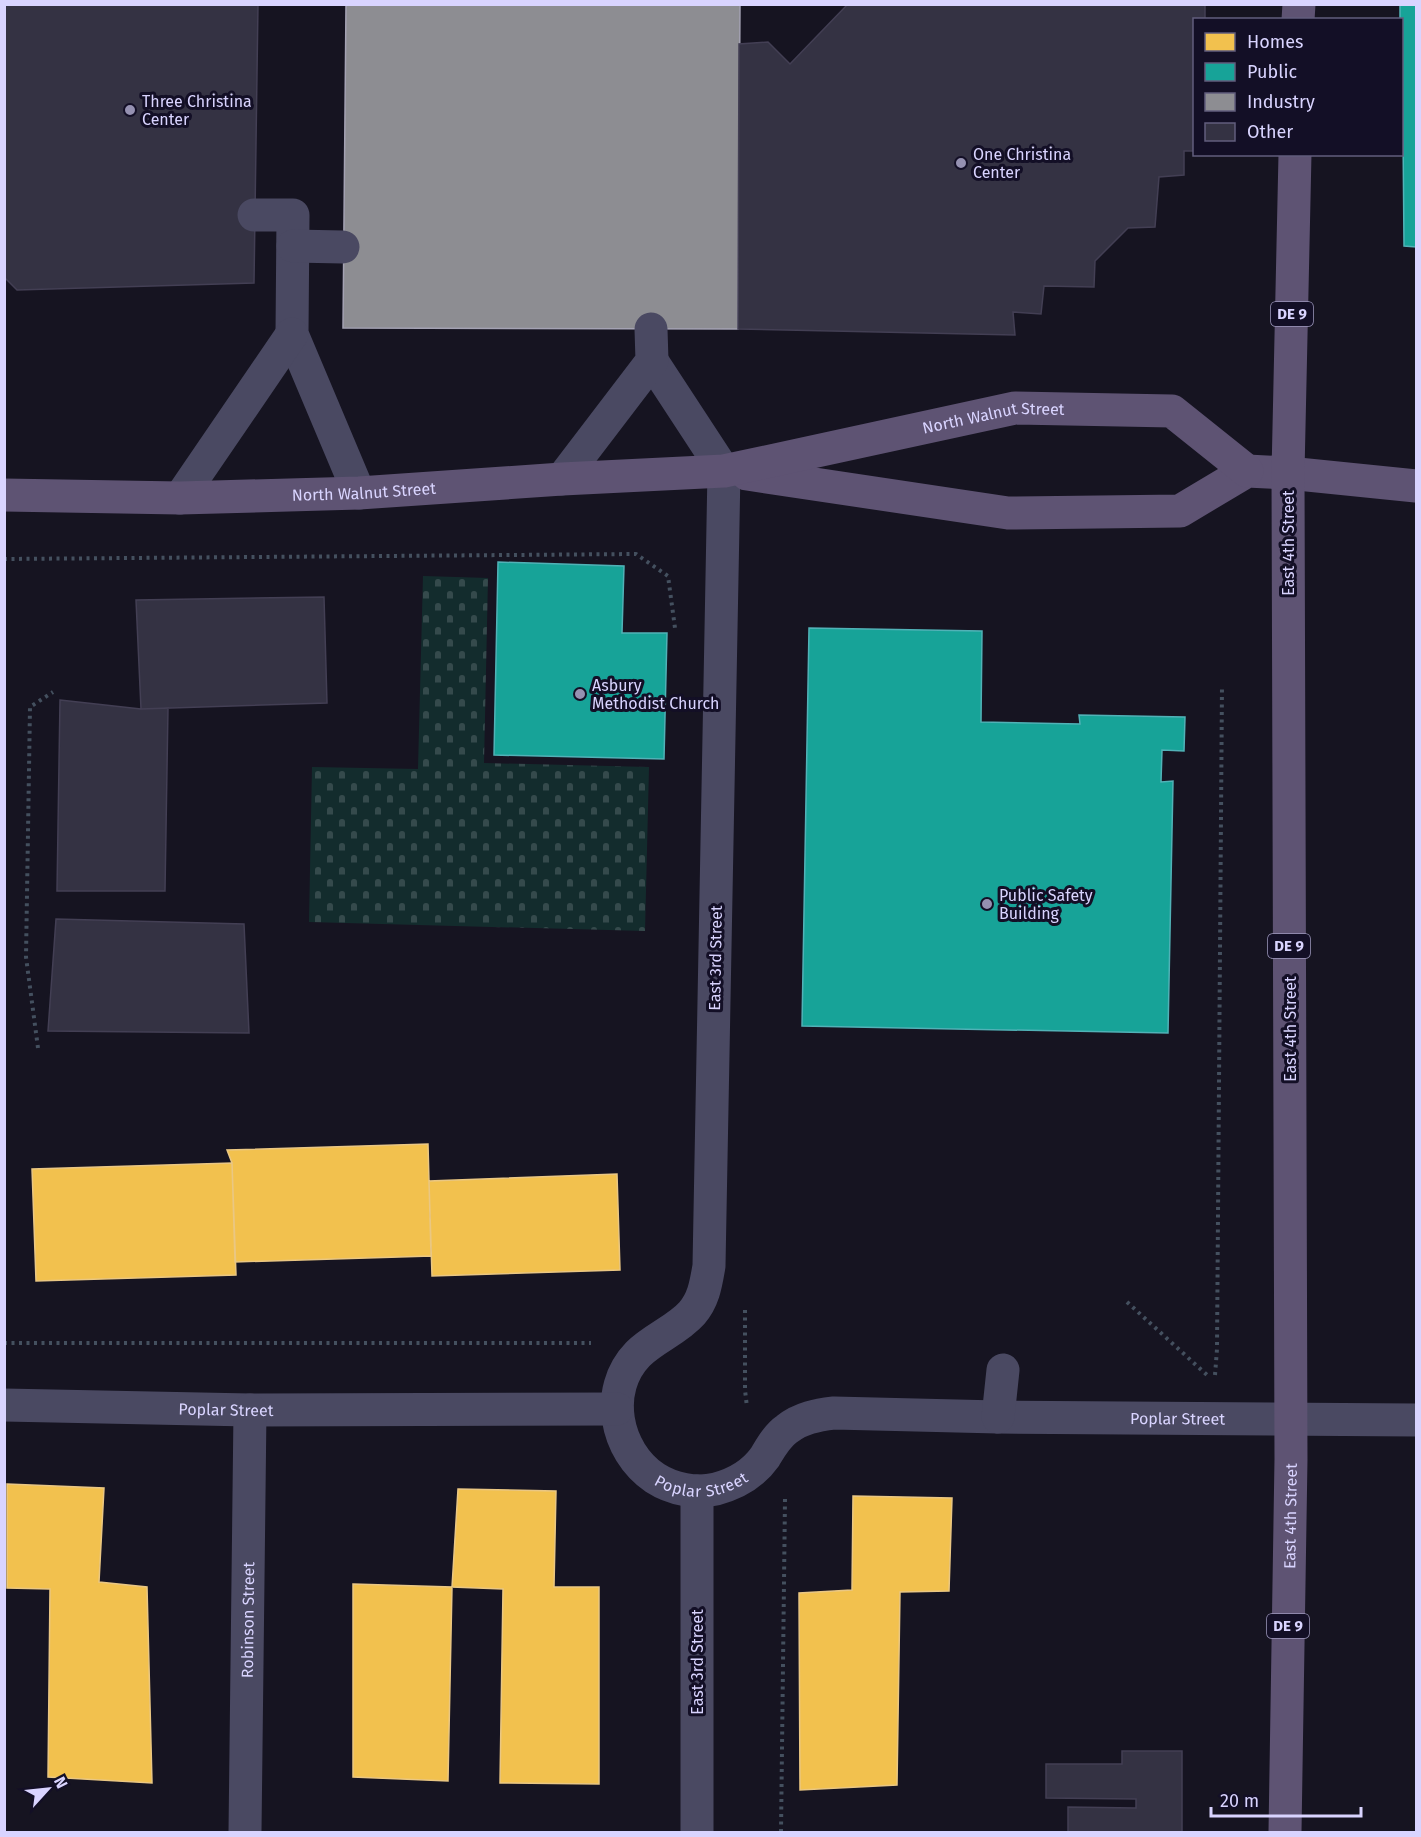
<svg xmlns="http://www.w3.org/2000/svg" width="1421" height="1837" font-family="'Fira Sans',sans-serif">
  <defs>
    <pattern id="cemetery-stones" width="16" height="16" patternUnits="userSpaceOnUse" patternTransform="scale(1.5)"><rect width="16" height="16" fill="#132c2d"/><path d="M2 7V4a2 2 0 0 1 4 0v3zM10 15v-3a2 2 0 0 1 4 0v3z" fill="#354a4c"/></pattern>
  </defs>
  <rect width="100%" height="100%" fill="#161421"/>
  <!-- cemetery -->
  <path fill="url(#cemetery-stones)" d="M423 576 488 578 484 763 649 767 645 931 309 922 312 767 418 769Z"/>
  <!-- homes -->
  <path fill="#f2c14e" stroke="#eac783" stroke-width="1.5" d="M428 1144 431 1256 235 1262 232 1163 227 1150Z
    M232 1163 236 1275 36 1281 32 1169Z
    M617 1174 620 1270 432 1276 429 1181Z
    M7 1484 104 1488 99 1582 147 1587 152 1783 48 1777 50 1589 7 1588Z
    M458 1489 556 1491 554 1587H599V1784L500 1783 503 1589 452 1587Z
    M853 1496 952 1498 949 1591 900 1592 897 1785 800 1790 799 1593 852 1590Z
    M353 1584 452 1587 448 1781 353 1777Z"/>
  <!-- public -->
  <path fill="#17a398" stroke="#51b2b7" stroke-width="1.5" d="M1400 4H1416V247L1404 246 1402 20H1400Z
    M498 562 624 566 622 633H667L664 759 494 755Z
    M809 628 982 631 981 722 1080 724 1079 715 1185 717 1184 751 1162 750 1161 782 1173 781 1168 1033 802 1026Z"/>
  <!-- industry -->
  <path fill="#8d8d92" stroke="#a4a2b3" stroke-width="1.5" d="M346 4H740L738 329 343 328Z"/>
  <!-- building -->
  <path fill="#343243" stroke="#433f54" stroke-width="1.5" d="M4 4H258L254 283 17 290 4 277Z
    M848 4H1205V20H1194V151H1184V175L1159 177 1155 227 1128 228 1095 261 1094 287 1044 286 1041 314 1013 312 1015 335 738 329 739 44 768 42 790 64Z
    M324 597 327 703 141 709 136 600Z
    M60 700 141 709 168 708 165 891H57Z
    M56 919 244 924 249 1033 48 1031Z
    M1122 1751H1182V1832H1068V1807L1136 1808V1799L1046 1798V1764H1122Z"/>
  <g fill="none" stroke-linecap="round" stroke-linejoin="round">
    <!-- path -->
    <path stroke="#44505f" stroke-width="4" stroke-dasharray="3 4.5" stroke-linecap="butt" d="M4 559 636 554 668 576 675 628
      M38 1048 26 957 30 707 53 692
      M1127 1302 1207 1375
      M745 1310V1390L747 1407
      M4 1343H591
      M1215 1375 1217 1349 1222 685
      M781 1832 785 1499"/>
    <!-- minor -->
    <g stroke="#4a4962" stroke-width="33">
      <path d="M254 215H293L292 334 359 493"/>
      <path d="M293 246 343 247"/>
      <path id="s1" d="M652 361 724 471 709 1266C706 1283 704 1299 692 1313 677 1330 654 1338 638 1354 603 1390 615 1451 655 1478 672 1489 696 1494 716 1489 735 1484 753 1474 765 1457 771 1447 777 1436 787 1429 801 1418 817 1415 834 1413L998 1417 1416 1420"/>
      <path d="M562 479 652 361 651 329"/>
      <path d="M180 498 292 334"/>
      <path id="s2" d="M4 1405 250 1410 617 1409"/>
      <path d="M998 1417 1003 1370"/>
      <path id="s3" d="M245 1832 250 1410"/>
      <path d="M697 1832V1491"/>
    </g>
    <!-- major -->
    <g stroke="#5e5373" stroke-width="33">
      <path d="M1298 20 1299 4"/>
      <path d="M747 474 1008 513 1180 511 1247 471 1288 473 1416 486"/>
      <path id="s4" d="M4 495 180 498 359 493 562 479 724 471 1015 408 1172 411 1247 471"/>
      <path id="s5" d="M1285 1832 1291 1459 1288 473 1295 154"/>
    </g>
  </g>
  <!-- markers -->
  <g fill="#9591b1" stroke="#130f26" stroke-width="2">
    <circle cx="130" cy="110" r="6"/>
    <circle cx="961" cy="163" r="6"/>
    <circle cx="580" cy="694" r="6"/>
    <circle cx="987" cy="904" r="6"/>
  </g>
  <g text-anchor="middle" stroke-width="6" stroke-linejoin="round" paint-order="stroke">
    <!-- shield labels -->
    <g fill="#130f26" stroke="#9e99be" stroke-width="1.5">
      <rect x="1271" y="302" width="42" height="24" rx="4.5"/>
      <rect x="1268" y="934" width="42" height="24" rx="4.5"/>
      <rect x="1267" y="1614" width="42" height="24" rx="4.5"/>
    </g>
    <g font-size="15" font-weight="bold" fill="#d9d4ff">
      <text x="1292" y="319">DE 9</text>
      <text x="1289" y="951">DE 9</text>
      <text x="1288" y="1631">DE 9</text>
    </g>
    <!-- poi labels -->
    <g font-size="16" fill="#d9d4ff" stroke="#130f26" text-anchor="start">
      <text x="142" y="107">Three Christina<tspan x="142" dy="18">Center</tspan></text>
      <text x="973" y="160">One Christina<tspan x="973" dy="18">Center</tspan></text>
      <text x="592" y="691">Asbury<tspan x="592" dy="18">Methodist Church</tspan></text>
      <text x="999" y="901">Public Safety<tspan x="999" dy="18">Building</tspan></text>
    </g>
    <!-- street labels -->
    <g font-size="16" fill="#d9d4ff" stroke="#130f26">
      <text dy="6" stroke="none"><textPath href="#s4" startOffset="996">North Walnut Street</textPath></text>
      <text dy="6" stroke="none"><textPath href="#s4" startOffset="360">North Walnut Street</textPath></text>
      <text transform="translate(1288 543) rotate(-90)" y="6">East 4th Street</text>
      <text transform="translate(715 958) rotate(-89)" y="6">East 3rd Street</text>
      <text transform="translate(1290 1029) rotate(-90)" y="6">East 4th Street</text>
      <text dy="6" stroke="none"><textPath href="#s2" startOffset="222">Poplar Street</textPath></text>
      <text dy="6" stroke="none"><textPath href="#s1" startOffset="1740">Poplar Street</textPath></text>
      <text dy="6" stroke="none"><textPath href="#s1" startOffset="1236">Poplar Street</textPath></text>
      <text dy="6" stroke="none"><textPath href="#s5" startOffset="316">East 4th Street</textPath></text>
      <text dy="6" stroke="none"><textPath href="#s3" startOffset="212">Robinson Street</textPath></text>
      <text transform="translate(697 1662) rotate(-90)" y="6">East 3rd Street</text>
    </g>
  </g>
  <!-- border -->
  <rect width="1421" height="1837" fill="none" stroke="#d9d4ff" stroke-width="12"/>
  <!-- legend -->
  <rect x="1193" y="18" width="210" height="138" fill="#130f26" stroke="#625e7d" stroke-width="1.5"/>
  <rect x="1205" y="33" width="30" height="18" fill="#f2c14e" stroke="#625e7d" stroke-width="1.5"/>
  <text x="1247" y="48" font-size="18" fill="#d9d4ff">Homes</text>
  <rect x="1205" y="63" width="30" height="18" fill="#17a398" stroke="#625e7d" stroke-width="1.5"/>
  <text x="1247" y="78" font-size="18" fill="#d9d4ff">Public</text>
  <rect x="1205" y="93" width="30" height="18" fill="#8d8d92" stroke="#625e7d" stroke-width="1.5"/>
  <text x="1247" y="108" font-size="18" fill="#d9d4ff">Industry</text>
  <rect x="1205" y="123" width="30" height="18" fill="#343243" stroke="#625e7d" stroke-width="1.5"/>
  <text x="1247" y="138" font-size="18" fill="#d9d4ff">Other</text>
  <!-- north arrow -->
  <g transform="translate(48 1789) rotate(63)" stroke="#130f26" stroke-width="4.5" paint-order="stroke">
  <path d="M0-4.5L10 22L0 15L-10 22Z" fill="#d9d4ff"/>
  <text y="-9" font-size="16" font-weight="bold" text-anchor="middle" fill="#d9d4ff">N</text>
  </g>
  <!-- scale -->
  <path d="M1211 1807v9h150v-9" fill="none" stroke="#d9d4ff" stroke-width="3"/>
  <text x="1220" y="1807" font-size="18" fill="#d9d4ff" stroke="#130f26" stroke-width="4.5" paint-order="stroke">20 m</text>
</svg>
